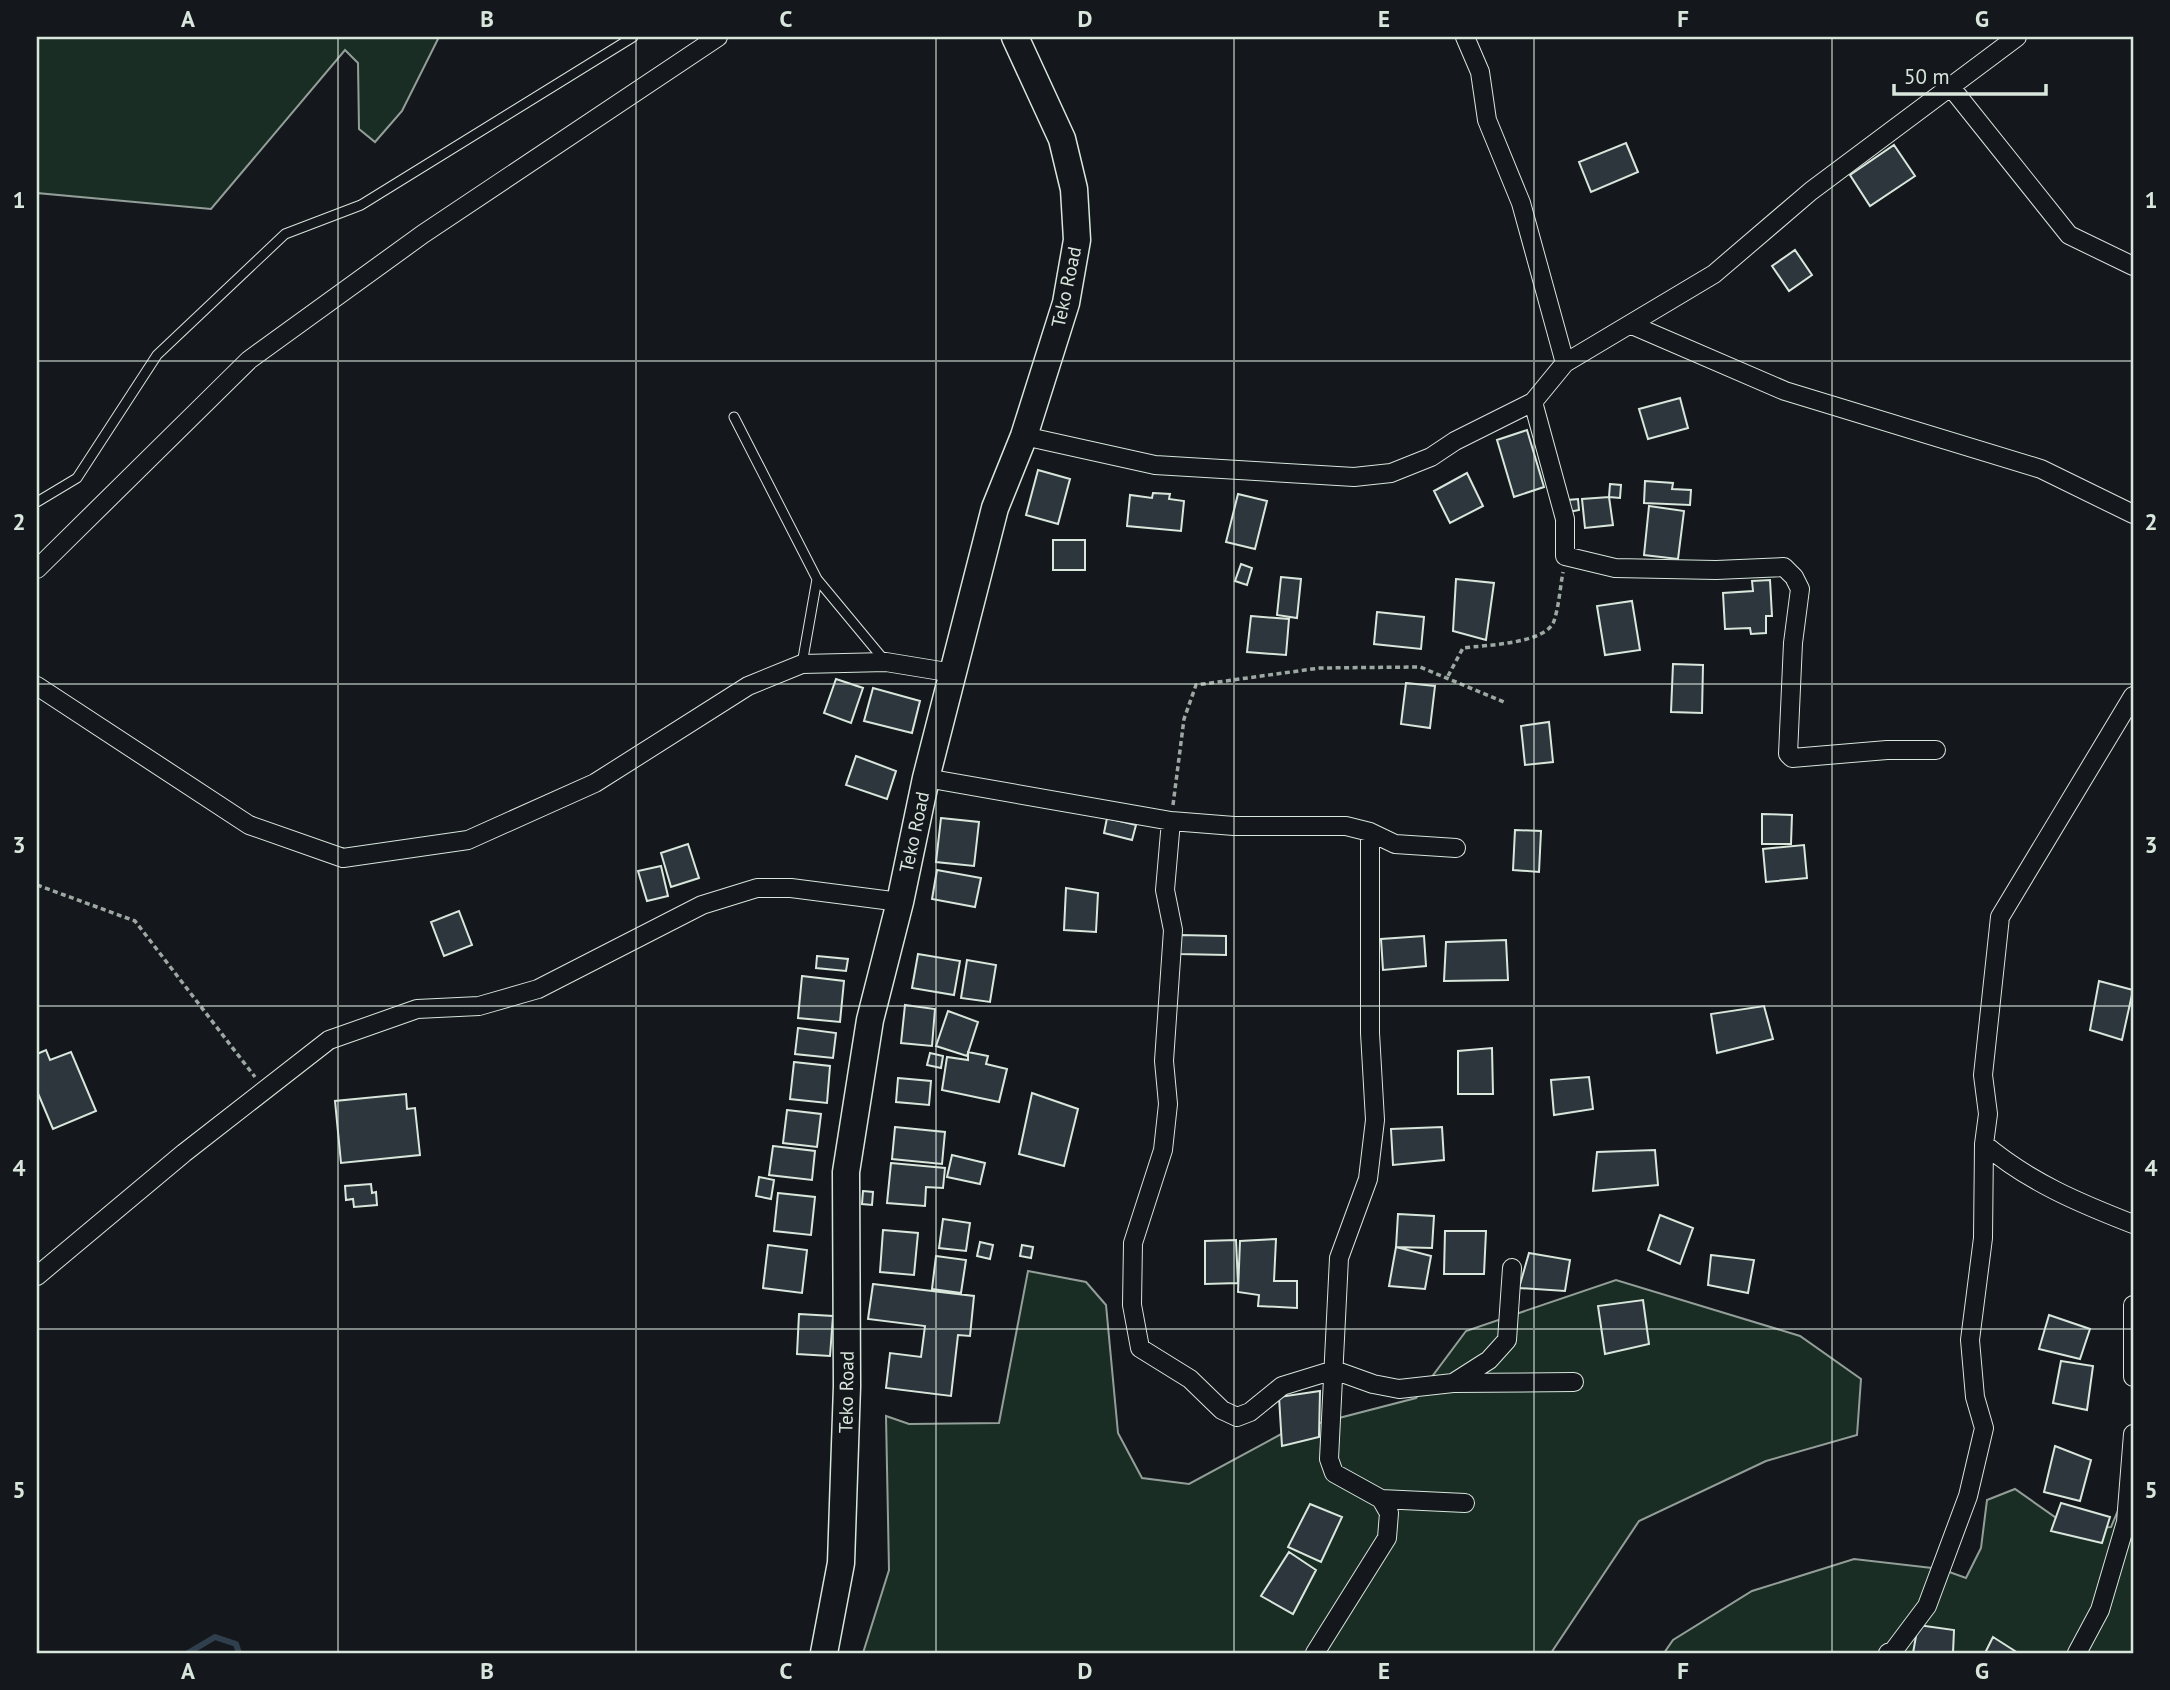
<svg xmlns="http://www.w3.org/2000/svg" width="2170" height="1690" font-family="'PT Sans',sans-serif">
  <rect width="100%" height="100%" fill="#14181c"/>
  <!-- green -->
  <path fill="#1a2d24" stroke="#939e99" stroke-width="2" d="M37 37H439L402 111 375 142 359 129 358 63 345 50 211 209 37 193Z
    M1028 1271 1086 1282 1106 1305 1118 1433 1142 1478 1189 1484 1285 1432 1416 1398 1466 1331 1616 1280 1800 1336 1861 1379 1857 1435 1766 1461 1639 1521 1551 1653H863L889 1570 886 1416 909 1424 999 1423Z
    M2133 1485V1653H1664L1673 1640 1752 1591 1854 1559 1941 1569 1966 1578 1981 1548 1987 1500 2015 1489 2072 1529 2111 1527 2125 1494Z"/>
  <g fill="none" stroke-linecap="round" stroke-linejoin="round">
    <!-- stream -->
    <path stroke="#2f3f4d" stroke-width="6" d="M188 1653 215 1637 236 1644 239 1653"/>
  </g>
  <!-- building -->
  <path fill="#2c363c" stroke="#d8e6dc" stroke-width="2" d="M1626 143 1638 172 1591 192 1579 162Z
    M1894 145 1915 176 1870 206 1850 175Z
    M1795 250 1812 275 1789 291 1772 266Z
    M1680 398 1688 428 1648 439 1639 409Z
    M1527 430 1544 487 1514 497 1497 440Z
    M1038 470 1070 479 1058 524 1026 515Z
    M1467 473 1483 506 1450 523 1434 491Z
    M1645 481 1673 483 1672 489 1691 490 1690 505 1644 503Z
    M1610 484 1621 485 1620 498 1609 497Z
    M1153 493 1170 494 1169 499 1184 501 1181 531 1127 526 1130 495 1152 498Z
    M1238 494 1267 501 1255 549 1226 542Z
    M1609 497 1613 525 1585 528 1582 499Z
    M1578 499 1579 510 1569 512 1568 500Z
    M1649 506 1684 511 1678 559 1644 555Z
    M1053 540H1085V570H1053Z
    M1241 564 1252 568 1247 585 1235 581Z
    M1281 577 1301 579 1297 618 1277 615Z
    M1456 579 1494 583 1486 640 1453 631Z
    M1770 580 1772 616H1766V633L1751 634 1750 628 1725 629 1723 593 1753 591 1752 581Z
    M1632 601 1640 650 1605 655 1597 606Z
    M1377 612 1424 617 1421 649 1374 644Z
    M1251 616 1289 619 1286 655 1247 652Z
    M1673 664 1703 665 1702 713 1671 712Z
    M836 679 863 688 851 723 824 713Z
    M1406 683 1435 686 1430 728 1401 724Z
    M873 688 920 701 912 733 864 721Z
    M1549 722 1553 762 1525 765 1521 726Z
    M856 756 896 771 887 799 846 785Z
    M1762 814 1792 815 1791 844H1762Z
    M941 818 979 822 974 866 936 862Z
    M1107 818 1136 825 1132 840 1104 833Z
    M1515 830 1541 831 1539 872 1513 870Z
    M688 844 699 878 671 887 661 853Z
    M1804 845 1807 878 1766 882 1763 849Z
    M661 866 668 896 647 901 638 871Z
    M937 870 981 878 975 907 932 899Z
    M1066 888 1098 893 1096 932 1064 930Z
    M459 911 472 945 444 956 431 922Z
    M1179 935 1226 936V955L1179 954Z
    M1424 936 1426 966 1383 970 1381 939Z
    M1506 940 1508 980 1444 981 1446 942Z
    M918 954 960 961 954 995 912 988Z
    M817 956 848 959 846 971 816 968Z
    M967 960 996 965 990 1002 961 998Z
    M802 976 844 981 840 1022 798 1018Z
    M2099 981 2133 990 2122 1040 2090 1030Z
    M905 1005 935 1009 932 1046 901 1043Z
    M1764 1006 1773 1039 1717 1053 1711 1014Z
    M948 1011 978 1022 967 1056 936 1046Z
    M798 1028 836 1033 833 1058 795 1054Z
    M1492 1048 1493 1094H1458V1051Z
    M46 1050 50 1060 71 1052 96 1111 53 1129 37 1091V1054Z
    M968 1052 988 1056 986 1064 1007 1069 999 1102 942 1090 947 1057 968 1060Z
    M930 1053 943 1056 941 1068 927 1065Z
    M794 1062 830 1066 827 1103 790 1099Z
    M1589 1077 1593 1109 1554 1115 1551 1080Z
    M898 1078 931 1081 929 1105 896 1102Z
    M1032 1093 1078 1109 1064 1166 1019 1154Z
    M406 1094 407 1109 415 1108 420 1155 341 1163 335 1101Z
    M787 1110 821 1114 817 1147 783 1143Z
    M895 1127 945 1132 942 1164 892 1159Z
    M1442 1127 1444 1160 1393 1165 1391 1129Z
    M773 1146 815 1151 812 1180 769 1175Z
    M1655 1150 1658 1185 1593 1191 1597 1152Z
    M952 1155 985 1163 980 1184 947 1177Z
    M891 1163 945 1168 943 1188 926 1187 925 1206 887 1203Z
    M759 1177 774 1180 771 1199 756 1196Z
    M371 1184 372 1193 376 1192 377 1205 354 1207 353 1199 346 1200 345 1186Z
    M863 1191 873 1192 872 1205 862 1204Z
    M778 1193 815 1197 811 1235 774 1231Z
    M1398 1214 1434 1216 1432 1248 1396 1247Z
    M1660 1215 1693 1228 1680 1264 1648 1250Z
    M943 1219 970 1223 966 1251 939 1248Z
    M883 1230 918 1233 914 1275 880 1272Z
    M1445 1231H1486L1484 1274H1444Z
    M1276 1239 1274 1281H1297V1308L1258 1306 1259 1295 1238 1292 1240 1241Z
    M1236 1240 1238 1283 1205 1284V1241Z
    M980 1242 993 1245 990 1259 977 1256Z
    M768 1245 807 1250 802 1293 763 1288Z
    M1022 1245 1033 1247 1031 1258 1020 1256Z
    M1396 1247 1431 1256 1425 1289 1389 1286Z
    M1529 1253 1570 1260 1565 1291 1519 1288Z
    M1711 1255 1754 1260 1748 1293 1708 1285Z
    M936 1256 966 1260 961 1293 932 1289Z
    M873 1284 974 1296 970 1336 958 1335 951 1396 886 1388 890 1353 921 1357 925 1326 868 1319Z
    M1643 1300 1649 1344 1605 1354 1598 1306Z
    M799 1314 833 1316 830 1356 797 1354Z
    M2049 1315 2090 1329 2080 1359 2039 1349Z
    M2061 1361 2093 1366 2087 1410 2053 1403Z
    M1320 1391 1319 1437 1282 1446 1279 1397Z
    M2055 1446 2091 1460 2080 1501 2044 1492Z
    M2061 1503 2110 1517 2102 1543 2051 1531Z
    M1310 1504 1342 1517 1321 1562 1288 1547Z
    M1289 1552 1316 1570 1293 1614 1261 1596Z
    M1918 1625 1954 1630 1953 1653H1913Z
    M1993 1637 2018 1653H1985Z"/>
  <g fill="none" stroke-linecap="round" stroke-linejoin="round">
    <defs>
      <path id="lane" d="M734 417 817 579 885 661
        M37 502 77 478 157 355 285 234 361 205 633 37
        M802 664 817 579"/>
      <path id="street" d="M1465 37 1480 72 1487 120 1521 203 1565 363
        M1950 86 2069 235 2133 266
        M1632 325 1785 391 2041 469 2133 514
        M1533 402 1565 519V556L1615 568 1716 570 1784 567 1794 577 1800 589 1793 643 1788 754 1792 758 1887 750H1936
        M1024 436 1155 465 1354 477 1391 473 1431 457 1455 441 1533 402 1565 363 1714 274 1811 191 2017 37
        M37 569 249 360 423 234 718 37
        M37 686 249 825 343 858 468 840 595 783 748 686 802 664 886 662 953 673
        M926 778 1171 821 1234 826H1346L1370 832 1395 844 1456 848
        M1171 821 1165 890 1173 930 1164 1061 1168 1104 1163 1150 1133 1243 1132 1305 1140 1348 1190 1379 1222 1410 1237 1417 1250 1412 1282 1386 1334 1370 1373 1384 1399 1389 1453 1383 1574 1382
        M1984 1144C2029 1182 2079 1203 2133 1224
        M37 1276 184 1153 329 1040 417 1009 479 1006 538 989 702 905 757 888H791L900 902
        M2133 1305V1377
        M1453 1383 1489 1360 1507 1340 1512 1268
        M1381 1499 1465 1503
        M1315 1653 1387 1538 1389 1513 1381 1499 1334 1473 1329 1459 1339 1258 1368 1179 1375 1120 1370 1033V832
        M1888 1653 1894 1650 1927 1606 1968 1496 1984 1428 1975 1397 1970 1340 1983 1238 1984 1144 1988 1114 1983 1075 2000 917 2133 696
        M2077 1653 2100 1610 2126 1522 2133 1434"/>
      <path id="secondary" d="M824 1653 841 1563 847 1386 846 1172 870 1020 900 902 926 778 995 508 1024 436 1066 303 1077 240 1074 189 1062 139 1015 37"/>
    </defs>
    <!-- lane casing -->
    <use href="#lane" stroke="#d8e6dc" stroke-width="11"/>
    <!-- street casing -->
    <use href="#street" stroke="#d8e6dc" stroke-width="20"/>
    <!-- secondary casing -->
    <use href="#secondary" stroke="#d8e6dc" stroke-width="29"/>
    <!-- path -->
    <path stroke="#9da8a2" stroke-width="3.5" stroke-dasharray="5 3.5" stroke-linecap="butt" d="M1448 676 1463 648C1485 645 1546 644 1554 621 1559 606 1560 588 1563 572
      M1173 805 1184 719 1196 685 1320 668 1420 667 1504 702
      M37 885 135 921 255 1077"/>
    <!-- lane -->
    <use href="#lane" stroke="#14181c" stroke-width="9"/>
    <!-- street -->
    <use href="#street" stroke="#14181c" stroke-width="18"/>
    <!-- secondary -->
    <use href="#secondary" stroke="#14181c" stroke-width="26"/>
  </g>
  <!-- grid -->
  <path fill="none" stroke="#d8e6dc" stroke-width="2" stroke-opacity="0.55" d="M338 37V1653M636 37V1653M936 37V1653M1234 37V1653M1534 37V1653M1832 37V1653M37 361H2133M37 684H2133M37 1006H2133M37 1329H2133"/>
  <g text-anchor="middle" stroke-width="5" stroke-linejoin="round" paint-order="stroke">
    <!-- street labels -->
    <g font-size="19" fill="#d8e6dc" stroke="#14181c">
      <text transform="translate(1066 287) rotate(-78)" y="7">Teko Road</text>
      <text transform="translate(914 832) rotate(-78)" y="7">Teko Road</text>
      <text transform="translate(846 1392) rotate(-89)" y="7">Teko Road</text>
    </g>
  </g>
  <!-- border -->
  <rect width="2170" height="1690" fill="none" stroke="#14181c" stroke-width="77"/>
  <!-- scale -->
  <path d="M1894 84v10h152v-10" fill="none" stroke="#d8e6dc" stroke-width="3.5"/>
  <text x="1904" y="84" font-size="21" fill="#d8e6dc" stroke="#14181c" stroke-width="5" paint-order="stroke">50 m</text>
  <rect x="38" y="38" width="2094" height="1614" fill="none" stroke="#d8e6dc" stroke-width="2.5"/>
  <g font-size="23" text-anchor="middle" font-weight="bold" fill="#d8e6dc">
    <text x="188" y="27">A</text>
    <text x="487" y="27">B</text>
    <text x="786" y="27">C</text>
    <text x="1085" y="27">D</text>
    <text x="1384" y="27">E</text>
    <text x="1683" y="27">F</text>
    <text x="1982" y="27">G</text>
    <text x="19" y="208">1</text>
    <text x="2151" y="208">1</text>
    <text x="19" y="530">2</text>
    <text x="2151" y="530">2</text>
    <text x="19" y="853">3</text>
    <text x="2151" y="853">3</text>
    <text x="19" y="1176">4</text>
    <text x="2151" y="1176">4</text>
    <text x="19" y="1498">5</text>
    <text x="2151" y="1498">5</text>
    <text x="188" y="1679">A</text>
    <text x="487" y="1679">B</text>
    <text x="786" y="1679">C</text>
    <text x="1085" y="1679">D</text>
    <text x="1384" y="1679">E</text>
    <text x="1683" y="1679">F</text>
    <text x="1982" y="1679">G</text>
  </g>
</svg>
